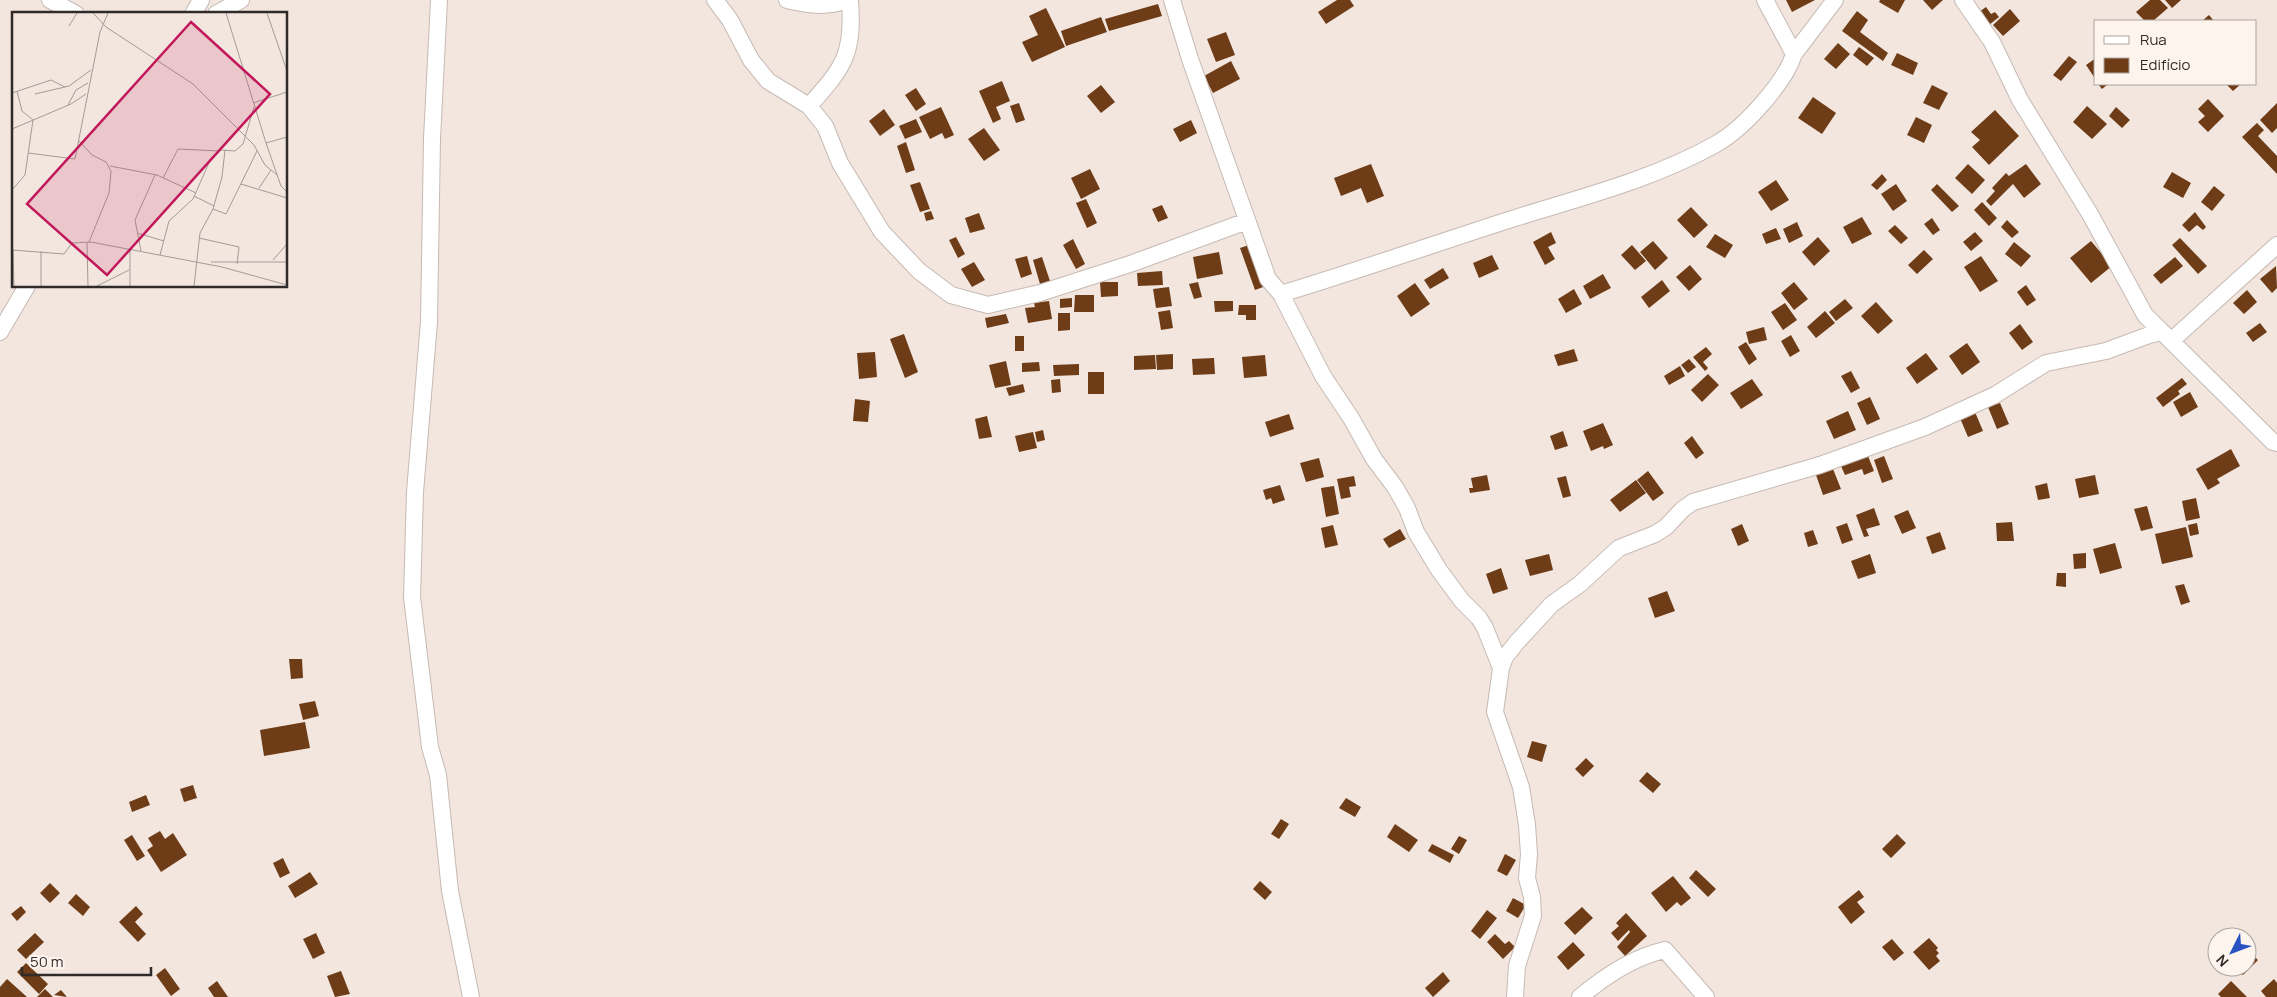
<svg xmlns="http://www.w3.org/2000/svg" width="2277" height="997" font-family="Manrope,sans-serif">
  <rect width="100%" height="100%" fill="#f2e6df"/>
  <!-- building -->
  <path fill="#6e3c17" d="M1337 0H1350L1354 6 1326 24 1318 12Z
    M1786 0H1815L1792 12Z
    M1880 0H1905L1898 13 1879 2Z
    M1923 0H1943L1932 10Z
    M2150 0H2160L2168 8 2153 21H2145L2136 12Z
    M2165 0H2181L2172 8Z
    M1158 4 1162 16 1109 31 1105 19Z
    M1986 7 1991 14 1995 12 1999 17 1989 25 1979 12Z
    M1046 8 1065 47 1032 62 1022 42 1038 35 1029 16Z
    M2010 9 2020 21 2003 36 1993 25Z
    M1857 11 1868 20 1860 32 1888 53 1883 61 1842 31Z
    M2209 15 2214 21H2202Z
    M1101 17 1107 32 1066 46 1061 31Z
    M1226 32 1235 55 1216 62 1207 39Z
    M1838 43 1850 54 1836 69 1824 59Z
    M1859 47 1874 58 1867 66 1853 55Z
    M1897 53 1918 63 1913 75 1891 65Z
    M2069 56 2077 62 2061 81 2053 75Z
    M2096 58V80L2086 65Z
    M1231 61 1240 79 1213 93 1204 76Z
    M1002 81 1010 101 996 107 1001 119 993 123 979 91Z
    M2098 84H2106L2107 85 2102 89Z
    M2226 84H2241L2233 91Z
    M1101 85 1115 102 1101 113 1087 96Z
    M1932 85 1948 93 1939 110 1923 103Z
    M916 88 926 104 916 111 905 95Z
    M1813 97 1836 113 1822 134 1798 118Z
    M2208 99 2224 116 2208 132 2198 122 2205 116 2198 109Z
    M1019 103 1025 120 1016 123 1010 106Z
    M2277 103V128L2272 133 2260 120Z
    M2087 106 2107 124 2092 139 2073 122Z
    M941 107 954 135 945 139 942 133 930 139 919 117Z
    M2116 107 2130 120 2122 128 2109 116Z
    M884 109 895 125 880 136 869 121Z
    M1995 110 2019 136 1989 165 1972 147 1980 140 1971 132Z
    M1916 117 1932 125 1924 143 1907 135Z
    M916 119 922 132 905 139 899 126Z
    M1191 120 1197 133 1180 142 1173 129Z
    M2257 123 2264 130 2258 136 2277 156V174L2242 137Z
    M984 128 1000 150 984 161 968 139Z
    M906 142 915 170 906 173 897 146Z
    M1371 164 1384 196 1367 203 1361 188 1341 196 1334 178Z
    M1968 164 1985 180 1972 194 1955 178Z
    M2026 164 2041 184 2024 198 2013 184 1991 206 1986 201 1995 191 1992 188 2006 173 2009 176Z
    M1090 169 1100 189 1081 199 1071 178Z
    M2172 172 2191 183 2183 198 2163 187Z
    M1882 174 1887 180 1877 190 1871 185Z
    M1776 180 1789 200 1771 211 1758 192Z
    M920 182 930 209 920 212 910 185Z
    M1896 184 1907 201 1893 211 1881 194Z
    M1937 184 1959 206 1952 212 1931 190Z
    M2214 186 2225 195 2212 211 2201 202Z
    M1086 199 1097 223 1087 228 1076 203Z
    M1982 202 1997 218 1989 226 1974 210Z
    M1162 205 1168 218 1158 222 1152 209Z
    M1691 207 1708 225 1694 238 1677 220Z
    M931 211 934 219 926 221 924 213Z
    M2195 212 2206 227 2203 230 2197 225 2189 232 2182 225Z
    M979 213 985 229 970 233 965 218Z
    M1862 217 1872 234 1852 244 1843 227Z
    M1932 218 1940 230 1933 235 1924 224Z
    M2007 220 2019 232 2012 238 2001 227Z
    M1797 222 1803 236 1789 243 1783 229Z
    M1895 225 1908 238 1901 244 1888 231Z
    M1776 228 1781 239 1766 244 1762 234Z
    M1551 232 1556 243 1548 247 1555 259 1545 265 1533 242Z
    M1975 232 1983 241 1971 251 1963 242Z
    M1715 234 1733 245 1725 258 1706 247Z
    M956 237 965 254 958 258 949 240Z
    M1818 237 1830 251 1814 266 1802 252Z
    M2180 238 2207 266 2198 274 2172 245Z
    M1073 239 1085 264 1076 269 1063 245Z
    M1653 241 1668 258 1655 270 1640 252Z
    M2091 241 2112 266 2091 283 2070 258Z
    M2014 242 2031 256 2021 267 2005 254Z
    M1252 244 1266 286 1255 290 1240 248Z
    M1632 245 1646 261 1635 270 1621 255Z
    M1924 250 1933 259 1917 274 1908 265Z
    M1219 252 1223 274 1197 279 1193 257Z
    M1492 255 1499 269 1479 278 1473 263Z
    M1027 256 1032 274 1021 278 1015 259Z
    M1981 256 1998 281 1980 292 1964 267Z
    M1042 257 1050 281 1040 284 1033 260Z
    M2175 257 2183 266 2161 284 2153 275Z
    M974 262 985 280 972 287 961 269Z
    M1690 265 1702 279 1689 291 1676 277Z
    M2276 266 2277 288 2272 293 2260 279Z
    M1443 268 1449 278 1430 289 1424 280Z
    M1162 271 1163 285 1138 286 1137 273Z
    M1603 274 1611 288 1590 299 1583 286Z
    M1662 280 1670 291 1649 308 1641 297Z
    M1100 282H1118V296L1101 297Z
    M1198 282 1202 297 1194 299 1189 284Z
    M1794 282 1808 299 1794 310 1781 293Z
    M1415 283 1430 304 1411 317 1397 296Z
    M2026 285 2036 300 2027 306 2017 292Z
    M1169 287 1172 306 1156 308 1153 289Z
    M1574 289 1582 304 1566 313 1558 299Z
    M2247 290 2257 302 2244 314 2233 303Z
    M1075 295H1094V312H1074Z
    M1072 298V307L1060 308V299Z
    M1845 299 1853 308 1836 321 1829 312Z
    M1049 301 1052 319 1028 323 1025 308 1035 307 1034 303Z
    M1214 301H1233V311L1215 312Z
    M1876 302 1893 321 1878 334 1861 316Z
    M1785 303 1797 320 1783 330 1771 312Z
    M1239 305H1256V320H1246V315H1238Z
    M1170 310 1173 328 1161 330 1158 312Z
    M1825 311 1835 323 1816 338 1807 327Z
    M1058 313H1070V330L1058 331Z
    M1006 314 1009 323 987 328 985 318Z
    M2260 323 2267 332 2253 342 2246 333Z
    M2020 324 2033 342 2022 350 2009 333Z
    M1764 327 1767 340 1749 344 1746 332Z
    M904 334 918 372 905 378 890 339Z
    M1791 335 1800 351 1790 357 1781 341Z
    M1015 336H1024V351H1015Z
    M1746 342 1757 359 1749 365 1738 347Z
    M1967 343 1980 362 1962 375 1949 356Z
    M1706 347 1712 354 1703 362 1708 368 1705 371 1693 357Z
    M1574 349 1578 361 1558 366 1554 355Z
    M875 352 877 377 859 379 857 353Z
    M1926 353 1938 369 1917 384 1906 368Z
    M1173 354V369L1157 370 1156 355Z
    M1155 355 1156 369 1134 370V356Z
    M1265 355 1267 376 1244 378 1242 357Z
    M1214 358 1215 374 1193 375 1192 359Z
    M1689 359 1696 367 1688 373 1681 365Z
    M1006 361 1011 385 995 388 989 365Z
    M1039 362 1040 371 1022 372V363Z
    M1079 364V375L1054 376 1053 365Z
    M1680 366 1685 376 1669 385 1664 376Z
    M1851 371 1860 388 1851 393 1841 376Z
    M1088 372H1104V394H1088Z
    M1708 374 1719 385 1702 402 1691 390Z
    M2182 378 2187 384 2178 391 2180 394 2163 407 2156 398Z
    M1060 379 1061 392 1052 393 1051 380Z
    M1752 379 1763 395 1741 409 1730 393Z
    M1023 384 1025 392 1009 396 1006 388Z
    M2190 392 2198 407 2181 417 2173 402Z
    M1870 397 1880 419 1867 425 1857 403Z
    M855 399 870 401 868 422 853 421Z
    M2000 403 2009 424 1997 429 1988 407Z
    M1848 411 1856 430 1834 439 1826 421Z
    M1975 412 1983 431 1968 437 1960 418Z
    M1289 414 1294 429 1270 437 1265 422Z
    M987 416 992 437 979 439 975 419Z
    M1603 423 1613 445 1604 449 1603 446 1591 451 1583 431Z
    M1043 430 1045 440 1037 442 1035 432Z
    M1563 431 1568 446 1555 450 1550 436Z
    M1033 432 1037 448 1019 452 1015 436Z
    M1692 436 1704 453 1696 459 1684 443Z
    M2231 449 2240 466 2217 479 2220 483 2208 490 2196 469Z
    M1868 456 1874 471 1864 475 1862 469 1845 475 1841 466Z
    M1884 456 1893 479 1882 483 1874 460Z
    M1319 458 1324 477 1306 482 1300 463Z
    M1833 469 1841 489 1823 495 1816 475Z
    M1648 471 1664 493 1653 501 1637 480Z
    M1487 475 1490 490 1470 493 1469 488H1473L1471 478Z
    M2095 475 2099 494 2079 498 2075 479Z
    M1354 476 1356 486 1349 487 1351 497 1341 499 1337 479Z
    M1566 476 1571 496 1563 498 1557 478Z
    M1636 480 1646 493 1620 512 1610 500Z
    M2047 483 2050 498 2038 500 2035 486Z
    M1280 485 1285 500 1273 504 1271 498 1266 500 1263 490Z
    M1334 486 1339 514 1326 517 1321 488Z
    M2196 498 2200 518 2186 521 2182 501Z
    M2147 506 2153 528 2141 531 2134 509Z
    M1874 508 1880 525 1866 529 1869 536 1864 537 1856 515Z
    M1908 510 1916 528 1902 534 1894 516Z
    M2012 522 2014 541H1997L1996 523Z
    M1847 523 1853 540 1842 544 1836 527Z
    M2197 523 2199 534 2190 536 2188 525Z
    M1742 524 1749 541 1738 546 1731 529Z
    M1333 525 1338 545 1325 548 1321 528Z
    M2186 527 2193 557 2162 564 2155 534Z
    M1400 529 1406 539 1389 548 1383 539Z
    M1813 530 1818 544 1808 547 1804 533Z
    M1940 532 1946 549 1932 554 1926 537Z
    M2115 543 2122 568 2100 574 2093 549Z
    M2086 553V568L2074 569 2073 554Z
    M1549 554 1553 570 1530 576 1525 560Z
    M1870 554 1876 573 1858 579 1851 561Z
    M1501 568 1508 589 1493 594 1486 574Z
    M2057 573H2066V587L2056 586Z
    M2184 584 2190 602 2181 605 2175 586Z
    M1667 591 1675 611 1655 618 1648 598Z
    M289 659H302L303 678 291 679Z
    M315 701 319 716 303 720 299 704Z
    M305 722 310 748 264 756 260 730Z
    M1532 741 1547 745 1542 762 1527 757Z
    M1586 758 1594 766 1583 777 1575 769Z
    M1647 772 1661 784 1653 793 1639 781Z
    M193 785 197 798 184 802 180 789Z
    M146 795 150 805 132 812 129 802Z
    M1346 798 1361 807 1355 817 1339 808Z
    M1281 819 1289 824 1279 839 1271 834Z
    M1395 824 1418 840 1409 852 1387 837Z
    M160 831 165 839 173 833 187 855 161 872 147 850 153 846 148 838Z
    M1897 834 1906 843 1891 858 1882 849Z
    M132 835 145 856 137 861 124 840Z
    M1459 836 1467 840 1459 854 1451 849Z
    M1432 844 1454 855 1450 863 1428 851Z
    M1505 854 1516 860 1507 876 1497 871Z
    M283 858 290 873 280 878 273 863Z
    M1696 870 1716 889 1708 897 1689 878Z
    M310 872 318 884 295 898 288 886Z
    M1673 876 1691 898 1681 906 1677 902 1666 912 1651 893Z
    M1260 881 1272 892 1265 900 1253 889Z
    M50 883 60 893 50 903 40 893Z
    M1859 890 1864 897 1857 902 1865 912 1851 924 1838 907Z
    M76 894 90 907 83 916 68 903Z
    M1513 898 1526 905 1518 918 1506 911Z
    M21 906 26 912 17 921 11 914Z
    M136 906 143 914 135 922 146 934 138 942 119 922Z
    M1582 907 1593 918 1575 935 1564 923Z
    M1487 910 1497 918 1480 939 1471 931Z
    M1626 913 1647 936 1625 956 1617 947 1630 932 1629 930 1618 941 1611 933 1619 926 1616 923Z
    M35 933 44 942 26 959 17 950Z
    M316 933 325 953 313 959 303 939Z
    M1495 934 1505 944 1509 941 1515 947 1503 959 1487 942Z
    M1929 938 1938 948 1936 950 1939 953 1936 956 1940 961 1929 970 1913 952Z
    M1892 939 1904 953 1894 961 1882 947Z
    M1573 942 1585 955 1568 970 1557 957Z
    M2251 953 2258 960 2243 975 2236 969 2247 967V957Z
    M26 963 48 984 39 994 17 972Z
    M165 968 180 989 171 996 156 975Z
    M341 971 350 994 335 997 327 976Z
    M1443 972 1450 981 1433 997 1425 988Z
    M7 979 27 997H0V987Z
    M2274 979 2277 983V997H2266L2261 991Z
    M217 981 228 997H214L208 988Z
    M2231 981 2247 997H2221L2218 994Z
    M45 989 53 997H37Z
    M61 990 67 997 54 995Z"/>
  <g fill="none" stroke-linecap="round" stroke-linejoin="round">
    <defs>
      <path id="street" d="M50 0 76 14
        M439 0 432 139 429 322 415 492 412 597 430 747 438 775 450 891 471 997
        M715 0 730 20 751 60 768 81 809 106 825 126 840 163 882 232 919 271 951 295 988 305 1040 293 1133 263 1247 221
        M787 0C811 5 824 8 849 0
        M1172 0 1190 59 1268 279 1281 294 1323 376 1351 418 1374 459 1395 487 1407 508 1416 532 1439 570 1462 601 1479 618 1485 628 1501 668
        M1765 0 1794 54
        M1963 0 1992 42 2020 100 2090 214 2145 315 2273 442 2277 443
        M193 14 201 0
        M216 14 241 0
        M809 106C844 67 854 54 850 0
        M1281 294C1360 270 1437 243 1515 218 1582 197 1654 179 1716 144 1743 129 1785 83 1794 54L1835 0
        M0 332 27 286
        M2171 341 2277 245
        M1515 997 1517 966 1533 916 1532 897 1527 878 1529 854 1527 825 1521 787 1495 712 1501 668 1505 657 1517 642 1552 604 1580 584 1619 548 1655 534 1666 527 1683 509 1693 502 1820 465 1925 427 1995 395 2046 363 2106 351 2149 335 2162 332
        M1580 997C1605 976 1633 957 1665 950L1706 997"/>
    </defs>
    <!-- street casing -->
    <use href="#street" stroke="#c6bab3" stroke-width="18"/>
    <!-- street -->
    <use href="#street" stroke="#fff" stroke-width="16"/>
  </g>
  <!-- overview -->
  <g transform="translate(12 12)">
    <rect width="275" height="275" fill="#f2e6df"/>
    <path fill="none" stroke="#a49b96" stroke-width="1" d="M81 1 94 15 181 72 242 133 253 153 265 163M214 1 254 131 269 174 275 180M255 1 275 59M57 14 65 1M5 79 10 99 21 108M0 81 39 68 53 75M23 82 57 74 79 58M241 91 275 80M56 93 64 78 76 71M0 117 59 92 74 82M67 129 80 143 94 150 99 159 97 181 77 230M254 131 275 125M16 141 63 147 88 20 96 1M98 154 145 163 184 181M151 166 166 137 207 139M229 172 275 186M247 176 259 158M0 178 13 163 21 108M182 184 202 194M201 197 214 202 245 139M125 221 152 229M187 226 227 235 225 252M75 231 76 274M0 238 52 242 60 231 79 230 210 255 275 273M1 238 2 274M129 239 123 208 143 163M148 243 157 209 181 187 199 146 209 138 223 139 231 132 242 95M261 248 275 232M199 250H275M29 274V239M85 274 117 258M118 274V238M182 274 188 221 201 197 210 165 213 138"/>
    <path fill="#c2185b" fill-opacity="0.15" stroke="#c2185b" stroke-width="2.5" d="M179 10 258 82 95 263 15 192Z"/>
    <rect width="275" height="275" fill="none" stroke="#302b29" stroke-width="2.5"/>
  </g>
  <!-- legend -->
  <rect x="2094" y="20" width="162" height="65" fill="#fef4ee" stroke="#aca49f"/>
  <rect x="2104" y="36" width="25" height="8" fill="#ffffff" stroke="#aca49f"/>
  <text x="2140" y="45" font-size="15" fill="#302b29">Rua</text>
  <rect x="2104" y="58" width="25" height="15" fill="#6e3c17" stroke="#aca49f"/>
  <text x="2140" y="70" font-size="15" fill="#302b29">Edifício</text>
  <!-- north arrow -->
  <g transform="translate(2232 952) rotate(228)"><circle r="24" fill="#fef4ee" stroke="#aca49f"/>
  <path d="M0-4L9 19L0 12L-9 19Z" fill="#2754c2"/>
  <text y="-8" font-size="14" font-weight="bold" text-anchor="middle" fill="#302b29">N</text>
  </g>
  <!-- scale -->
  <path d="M22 967v8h129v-8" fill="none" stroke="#302b29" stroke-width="2.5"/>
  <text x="30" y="967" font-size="15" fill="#302b29" stroke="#fef4ee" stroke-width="4" paint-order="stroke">50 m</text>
</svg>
